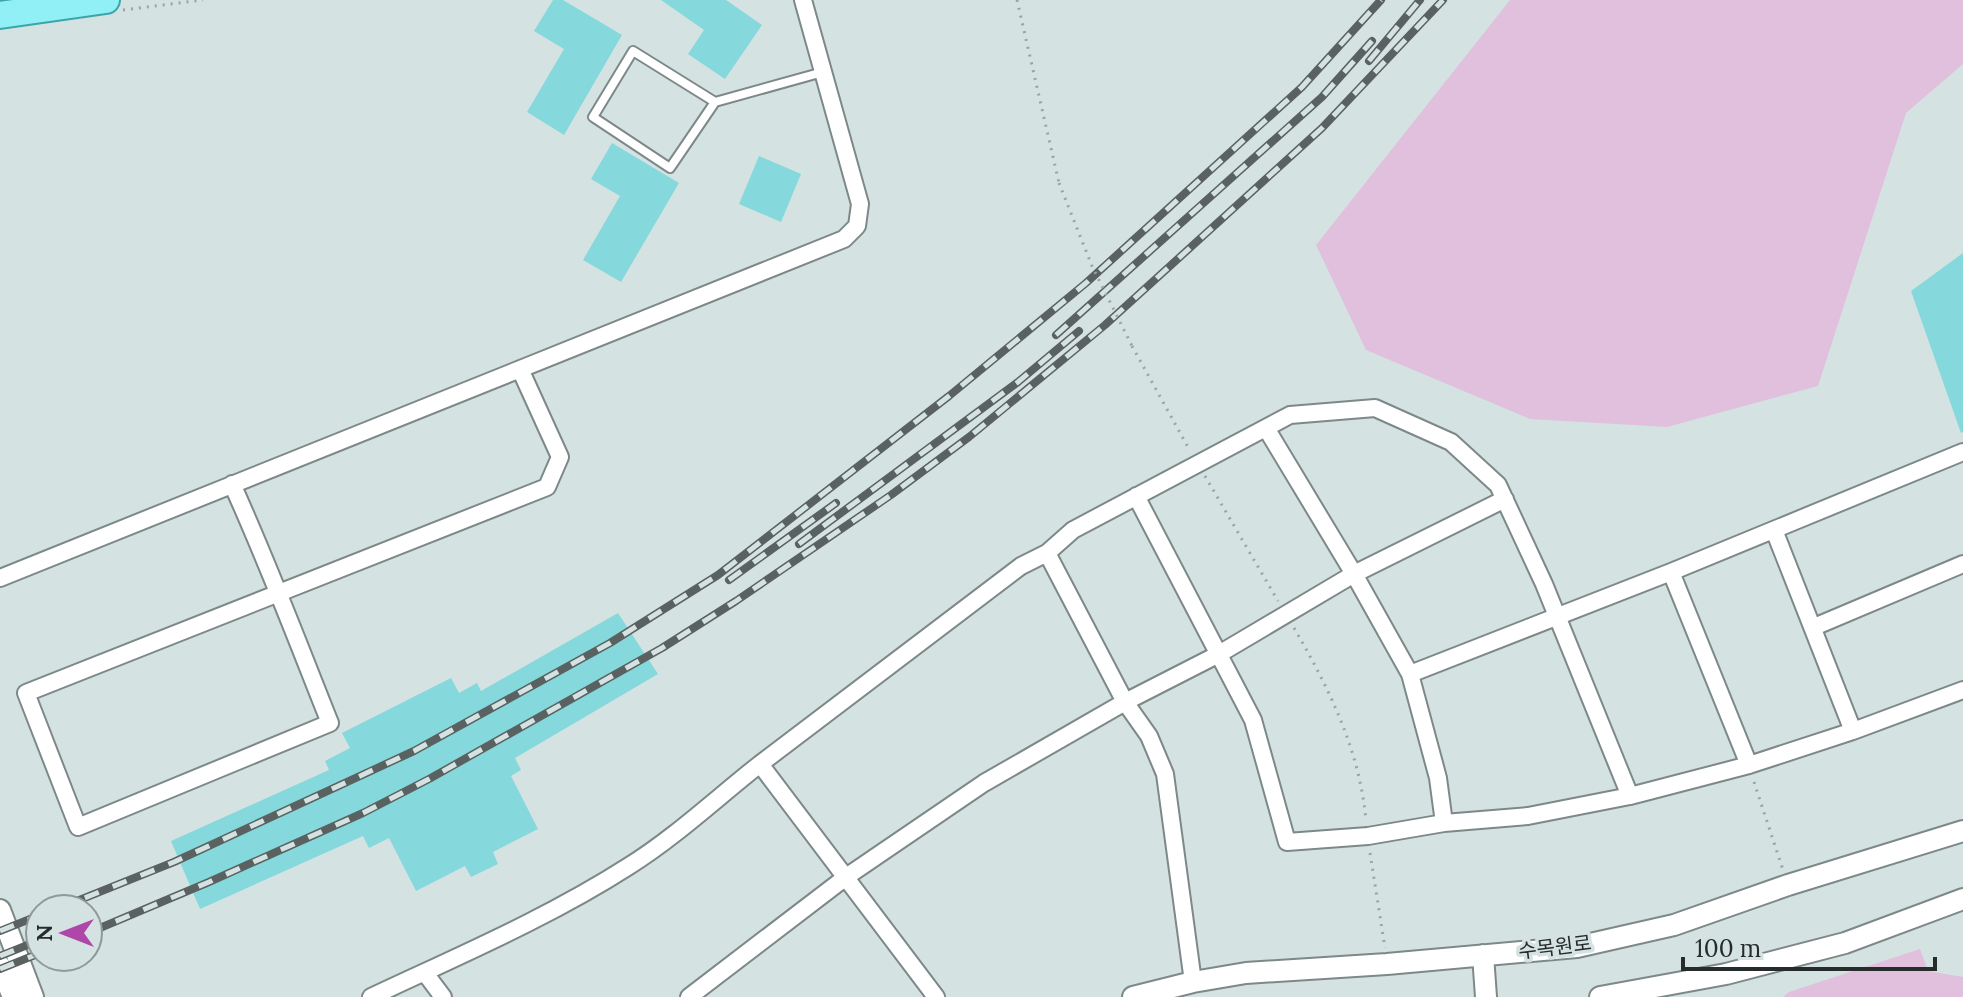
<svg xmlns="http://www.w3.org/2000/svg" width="1963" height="997" font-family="Lora,'Noto Sans KR',serif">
  <rect width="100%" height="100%" fill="#d5e2e2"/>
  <!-- green -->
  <path fill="#e0c0dc" d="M1510 0H1963V64L1906 113 1818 386 1667 427 1530 419 1366 350 1316 245Z
    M1920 949 1928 971 1963 977V997H1783L1789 992Z"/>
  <!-- building -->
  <path fill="#85d8dc" d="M553 0H563L622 35 564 135 527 112 564 49 534 31Z
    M661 0H726L762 25 725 79 688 54 704 30Z
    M612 143 679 183 621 282 583 260 620 196 591 179Z
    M759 156 801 174 781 222 739 204Z
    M1963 253V432L1961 433 1911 291Z
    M618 613 658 674 515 758 521 770 511 776 538 829 493 852 498 864 471 877 465 866 416 891 389 838 369 848 363 836 200 909 171 841 329 770 325 761 350 748 342 733 451 678 459 693 477 683 481 691Z"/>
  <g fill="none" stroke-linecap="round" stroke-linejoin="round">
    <defs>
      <path id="service" d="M715 102 633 51 593 117 670 168 715 102 823 72"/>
      <path id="minor" d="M1266 428 1354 574 1410 674 1438 778 1444 823
        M232 484C268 563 298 643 330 723L78 827 26 693 547 487 560 457 520 369
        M1136 496 1253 720 1287 842 1368 836 1444 823 1528 816 1630 796 1749 765 1853 731 1963 690
        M1774 530 1853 731
        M1047 553 1073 530 1290 415 1375 408 1451 442 1498 485 1544 584 1630 796
        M1671 572 1749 765
        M0 578 844 239 857 226 860 204 803 0
        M1814 627 1963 564
        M1410 674 1671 572 1963 452
        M760 764 1021 566 1047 553 1125 702 1149 736 1165 774 1193 982
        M425 973 443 997
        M371 997C458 956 548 918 629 866 674 838 718 797 760 764L936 997
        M689 997 846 877 984 783 1125 702 1219 654 1354 574 1505 499"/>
      <path id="tertiary" d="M0 910 33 997
        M1483 955 1486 997
        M0 966 13 997
        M1133 997 1193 982 1246 973 1387 964 1577 947 1674 925 1788 885 1963 831
        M1600 997 1726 974 1845 943 1963 899"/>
      <path id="primary" d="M0 15 106 0"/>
    </defs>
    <!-- service casing -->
    <use href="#service" stroke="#7d8889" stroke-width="12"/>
    <!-- minor casing -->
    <use href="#minor" stroke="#7d8889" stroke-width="20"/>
    <!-- tertiary casing -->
    <use href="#tertiary" stroke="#7d8889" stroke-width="24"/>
    <!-- primary casing -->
    <use href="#primary" stroke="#3ba5aa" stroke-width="30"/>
    <!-- path -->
    <path stroke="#99a4a4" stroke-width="3" stroke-dasharray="2 6" stroke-linecap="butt" d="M1017 0 1059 183
      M123 10 203 0
      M1132 346 1189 449
      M1205 476 1278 601
      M1294 628C1329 688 1360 751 1366 821
      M1754 782 1783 870
      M1370 853 1385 948"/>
    <!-- service -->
    <use href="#service" stroke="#fff" stroke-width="8"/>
    <!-- minor -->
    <use href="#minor" stroke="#fff" stroke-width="16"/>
    <!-- tertiary -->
    <use href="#tertiary" stroke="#fff" stroke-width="20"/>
    <!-- primary -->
    <use href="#primary" stroke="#91f0f5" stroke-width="26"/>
    <defs>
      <path id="rail" d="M1369 61 1420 0
        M1056 335 1322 97 1372 41
        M799 544 1018 382 1079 331
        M729 580 836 503
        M57 909 174 862 414 751 610 643 718 575 949 396 1086 283 1302 87 1381 0
        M0 931 40 915
        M88 933 209 882 363 813 429 779 662 648 736 601 891 495 969 437 1105 325 1322 128 1443 0
        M0 956 40 940
        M0 969 40 953"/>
    </defs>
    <!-- rail casing -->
    <use href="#rail" stroke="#5a6161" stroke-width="8"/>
    <!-- rail -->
    <use href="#rail" stroke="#d5e2e2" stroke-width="5" stroke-dasharray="15" stroke-linecap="butt"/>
    <!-- path-bridge -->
    <path stroke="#99a4a4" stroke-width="3" stroke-dasharray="2 6" stroke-linecap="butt" d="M1059 183 1092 266 1132 346"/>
  </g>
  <g text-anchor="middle" stroke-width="7" stroke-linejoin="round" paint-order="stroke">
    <!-- street labels -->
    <g font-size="20" fill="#262b2b" stroke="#d5e2e2">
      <text transform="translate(1555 947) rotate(-7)" y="7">수목원로</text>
    </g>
  </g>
  <!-- north arrow -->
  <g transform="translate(64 933) rotate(270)"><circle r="38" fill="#d5e2e2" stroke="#8f9999" stroke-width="2"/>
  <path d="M0-6L14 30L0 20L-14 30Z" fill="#af46a9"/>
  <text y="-12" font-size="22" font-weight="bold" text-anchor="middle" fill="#262b2b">N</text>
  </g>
  <!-- scale -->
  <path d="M1683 957v12h252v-12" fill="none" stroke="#262b2b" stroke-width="4"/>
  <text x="1695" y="957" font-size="24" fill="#262b2b" stroke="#d5e2e2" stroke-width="6" paint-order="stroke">100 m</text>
</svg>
